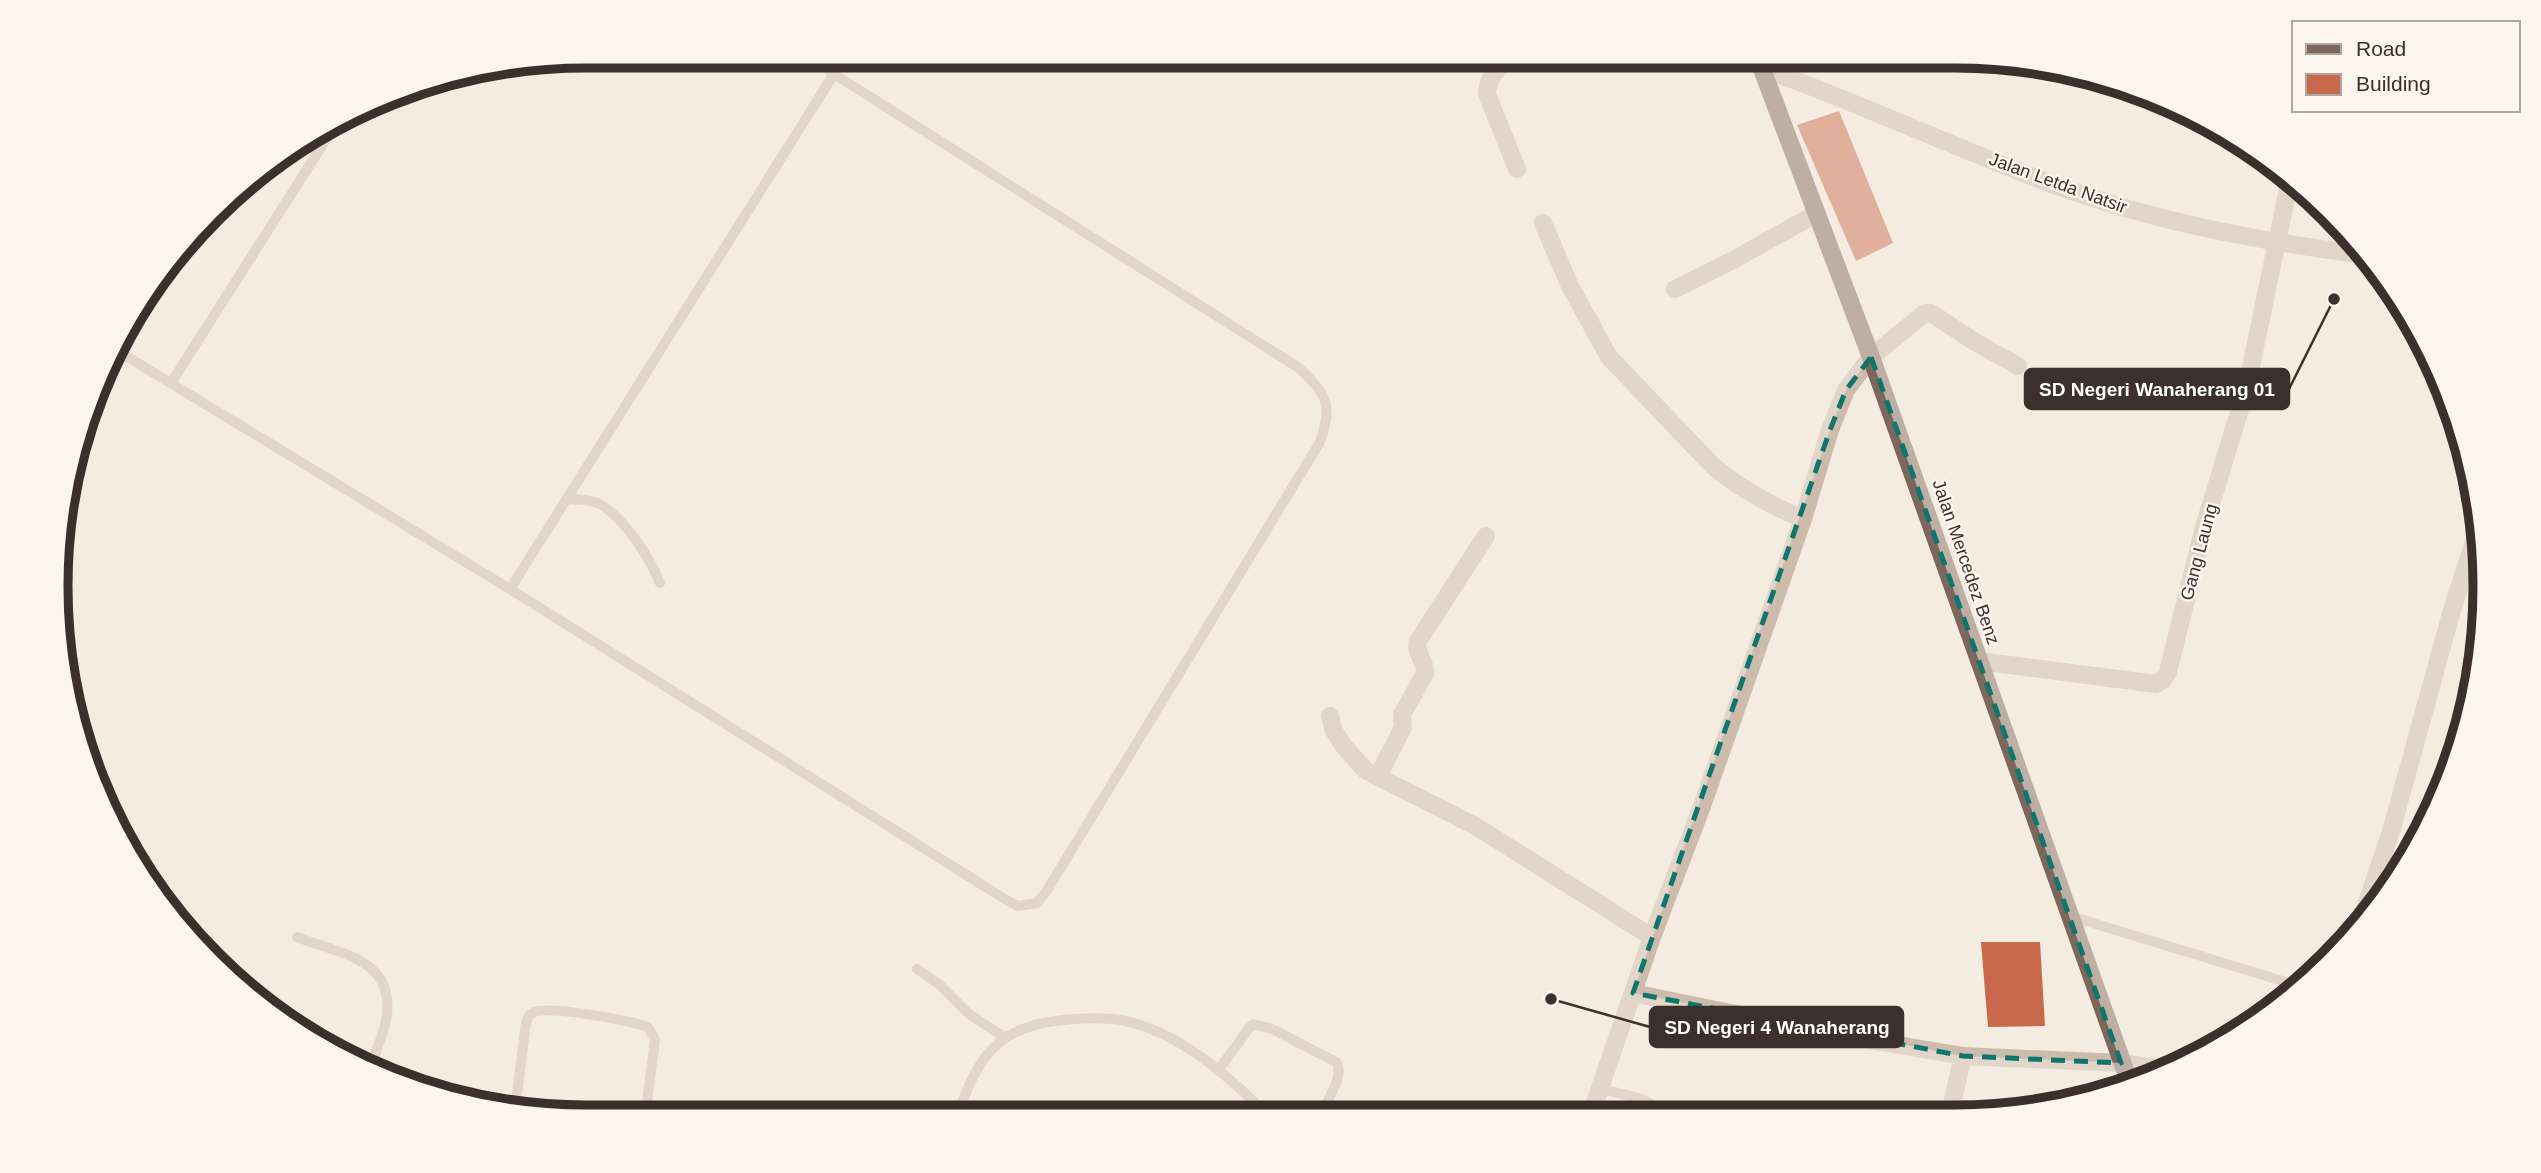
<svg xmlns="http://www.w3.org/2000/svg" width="2541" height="1173" font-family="Arial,sans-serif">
  <rect width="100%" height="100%" fill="#f4ebe1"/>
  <!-- building -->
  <path fill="#c8694b" d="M1839 111 1893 243 1856 261 1797 125Z
    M1981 942H2040L2045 1026 1988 1027Z"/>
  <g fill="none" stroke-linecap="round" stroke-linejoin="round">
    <!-- service -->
    <path stroke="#cdbbac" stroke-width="10" d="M116 350 510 589 1008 901 1018 906 1037 903 1046 892 1320 442C1333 405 1327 394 1299 368L834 74 809 56
      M171 383 339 119
      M567 499C578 500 590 499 600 504 625 519 649 556 660 583
      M510 589 834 74
      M2070 916 2289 983
      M297 937C343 955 397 959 386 1021 383 1036 375 1053 370 1068
      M917 969 940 985 969 1014 1004 1037
      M1218 1071 1249 1028 1254 1024 1272 1029 1336 1062C1346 1078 1325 1097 1324 1115
      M1602 1089C1618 1094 1653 1097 1660 1114
      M515 1110 526 1022C528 1018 528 1015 532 1013 546 1004 630 1021 648 1027L655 1040 645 1117
      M957 1116C978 1057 997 1026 1063 1020 1082 1018 1102 1017 1121 1020 1178 1031 1228 1075 1267 1115"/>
    <!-- minor -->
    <path stroke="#cdbbac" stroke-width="18" d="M1512 56C1499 68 1487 76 1487 94L1517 169
      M1780 75 1785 56
      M1543 223 1570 286 1609 357 1712 465C1739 489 1770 505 1803 519
      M1675 289 1733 260 1816 214
      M1979 661 2156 684 2163 680 2168 672 2204 527 2247 386 2290 179
      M1330 716 1334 731 1343 745 1365 770 1477 827 1652 937
      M1378 776 1403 727 1402 715 1425 673C1426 660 1414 654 1418 641L1486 536
      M2359 926 2392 828 2452 610 2479 526
      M1633 993 1833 1034 1963 1056 2121 1063 2169 1070
      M1950 1113 1963 1056
      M1591 1114 1652 937 1702 806 1803 519 1830 430 1846 390 1871 357 1925 313H1931L1975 342 2018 366"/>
    <!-- tertiary -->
    <path stroke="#cdbbac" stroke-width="18" d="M1762 68C1859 103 1953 147 2049 183 2151 221 2258 241 2365 255"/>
    <!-- primary -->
    <path stroke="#7d675c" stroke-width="18" d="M1757 56 1871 357 2130 1084"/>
  </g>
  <!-- marked area -->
  <path d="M0 0H2541V1173H0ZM1871 357 1979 661 2121 1063 1963 1056 1633 993 1830 430 1846 390Z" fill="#f4ebe1" fill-opacity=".55" fill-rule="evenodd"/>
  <path fill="none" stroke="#0f766e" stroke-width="5" stroke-dasharray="14 9" stroke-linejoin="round" d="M1871 357 1979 661 2121 1063 1963 1056 1633 993 1830 430 1846 390Z"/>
  <g text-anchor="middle" stroke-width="5" stroke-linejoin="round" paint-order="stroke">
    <!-- street labels -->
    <g font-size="18" fill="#3b302b" stroke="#fbf5ee">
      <text transform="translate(2058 183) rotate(20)" y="6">Jalan Letda Natsir</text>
      <text transform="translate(2199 552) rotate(-75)" y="6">Gang Laung</text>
      <text transform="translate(1966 562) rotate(71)" y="6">Jalan Mercedez Benz</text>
    </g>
  </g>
  <!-- crop -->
  <path d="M0 0H2541V1173H0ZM586 68H1955A518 518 0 0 1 2473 586V587A518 518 0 0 1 1955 1105H586A518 518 0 0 1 68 587V586A518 518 0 0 1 586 68Z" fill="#fbf5ee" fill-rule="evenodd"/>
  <path fill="none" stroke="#3b302b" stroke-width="9" d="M586 68H1955A518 518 0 0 1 2473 586V587A518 518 0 0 1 1955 1105H586A518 518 0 0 1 68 587V586A518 518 0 0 1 586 68Z"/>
  <!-- callouts -->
  <path fill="none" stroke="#3b302b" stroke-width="2.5" d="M2334 299L2289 389M1551 999L1650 1027"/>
  <g fill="#3b302b" stroke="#fbf5ee" stroke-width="2.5">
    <circle cx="2334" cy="299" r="7"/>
    <circle cx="1551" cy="999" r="7"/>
  </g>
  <g fill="#3b302b" stroke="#3b302b" stroke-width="2.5">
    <rect x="2025" y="369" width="264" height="40" rx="7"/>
    <rect x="1650" y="1007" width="253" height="40" rx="7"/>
  </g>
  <g font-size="19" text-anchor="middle" font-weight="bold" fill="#fff">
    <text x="2157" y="396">SD Negeri Wanaherang 01</text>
    <text x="1777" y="1034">SD Negeri 4 Wanaherang</text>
  </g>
  <!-- legend -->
  <rect x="2292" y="21" width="228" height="91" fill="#fbf5ee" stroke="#aea6a0" stroke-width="2"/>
  <rect x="2306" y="44" width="35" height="10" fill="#7d675c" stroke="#aea6a0" stroke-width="2"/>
  <text x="2356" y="56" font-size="21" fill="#3b302b">Road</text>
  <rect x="2306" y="74" width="35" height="21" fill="#c8694b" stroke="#aea6a0" stroke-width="2"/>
  <text x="2356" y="91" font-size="21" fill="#3b302b">Building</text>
</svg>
